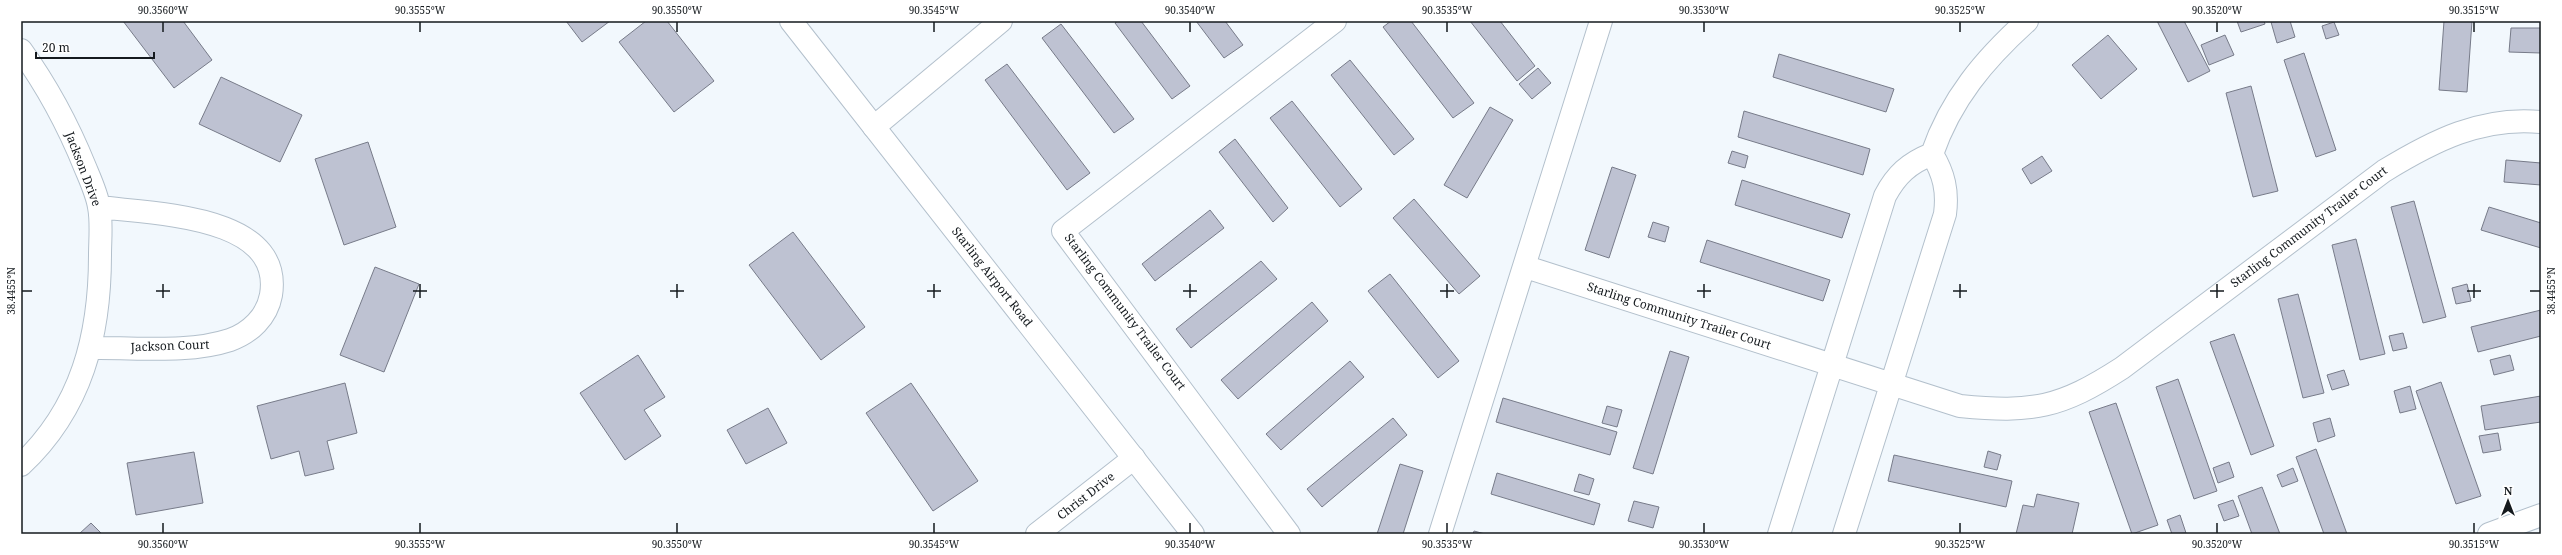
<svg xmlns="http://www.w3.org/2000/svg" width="2562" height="555" font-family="'Noto Serif',serif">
  <rect width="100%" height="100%" fill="#f2f8fd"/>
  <!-- building -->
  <path fill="#bec2d2" stroke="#777b89" d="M123 21H183L212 60 174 88Z
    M566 21H610L582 42Z
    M646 21H667L714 81 674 112 619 42Z
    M1118 21H1141L1190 86 1172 99 1115 23Z
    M1196 21H1225L1243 45 1224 58Z
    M1391 21H1411L1474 103 1453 118 1383 27Z
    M1470 21H1500L1535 66 1517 81Z
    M2157 21H2184L2210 71 2188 82Z
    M2237 21H2264L2265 24 2241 32Z
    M2290 21 2295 37 2277 43 2271 22Z
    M2444 21H2472L2467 92 2439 90Z
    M2334 22 2339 35 2326 39 2322 26Z
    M1061 24 1134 119 1114 133 1042 38Z
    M2511 28H2541V53L2509 52Z
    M2108 35 2137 69 2101 99 2072 65Z
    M2225 35 2234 55 2209 65 2201 45Z
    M2304 53 2336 150 2316 157 2284 60Z
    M1779 54 1894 89 1886 112 1773 77Z
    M1350 60 1414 139 1394 155 1331 75Z
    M1007 64 1090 173 1067 190 985 80Z
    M1538 68 1551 83 1532 99 1519 84Z
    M221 77 302 115 280 162 199 124Z
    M2251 86 2278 191 2253 197 2226 93Z
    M1292 101 1362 189 1340 207 1270 118Z
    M1490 107 1513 120 1467 198 1444 185Z
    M1744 111 1870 149 1863 175 1738 137Z
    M1235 139 1288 208 1273 222 1219 152Z
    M368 142 396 227 344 245 315 159Z
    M1732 151 1748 156 1745 168 1728 163Z
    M2042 156 2052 171 2031 184 2022 169Z
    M2506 160 2541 163V185L2504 182Z
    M1612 167 1636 175 1609 258 1585 250Z
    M1742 180 1850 214 1842 238 1735 205Z
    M1414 199 1480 276 1459 294 1393 218Z
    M2414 201 2446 317 2423 323 2391 207Z
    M2489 207 2541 223V248L2481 230Z
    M1210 210 1224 228 1155 281 1142 264Z
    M1653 222 1669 227 1665 242 1648 237Z
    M793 232 865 327 821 360 749 265Z
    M2356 239 2385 354 2360 360 2332 245Z
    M1707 240 1830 280 1823 301 1700 262Z
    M1261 261 1277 279 1191 348 1176 329Z
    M375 267 419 284 384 372 340 355Z
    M1390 274 1459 361 1438 378 1368 291Z
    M2467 284 2471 301 2456 304 2452 288Z
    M2298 294 2324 393 2303 398 2278 299Z
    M1312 302 1328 321 1238 399 1221 380Z
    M2541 310V336L2478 352 2471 327Z
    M2403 333 2407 348 2393 351 2389 336Z
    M2234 334 2274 446 2251 455 2210 342Z
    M1670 351 1689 357 1653 474 1633 468Z
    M638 355 665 397 644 410 661 436 625 460 580 393Z
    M2510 355 2514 370 2494 375 2490 360Z
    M1350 361 1364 377 1281 450 1266 434Z
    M2344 370 2349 385 2332 390 2327 375Z
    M2178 379 2217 491 2194 499 2156 387Z
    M2441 382 2481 496 2456 504 2416 391Z
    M345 383 357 433 327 441 334 469 305 476 299 451 271 459 257 406Z
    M911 383 978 481 933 511 866 413Z
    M2410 386 2416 409 2400 413 2394 391Z
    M2541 396V422L2485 430 2481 406Z
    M1503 398 1617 432 1610 455 1496 422Z
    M2116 403 2158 525 2132 534 2089 412Z
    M1607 406 1622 410 1617 427 1602 423Z
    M768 408 787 443 746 464 727 430Z
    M1393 418 1407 435 1322 507 1307 489Z
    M2330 418 2335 436 2318 442 2313 423Z
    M2498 433 2501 450 2483 453 2479 436Z
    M2316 449 2347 534H2324L2296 457Z
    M1988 451 2001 455 1997 470 1984 467Z
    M194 452 203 503 136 515 127 463Z
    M1894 455 2012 481 2006 507 1888 481Z
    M2229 462 2234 477 2218 483 2213 468Z
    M1400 464 1423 471 1403 534H1377Z
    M2293 468 2298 481 2282 487 2277 475Z
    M1497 473 1600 504 1594 525 1491 494Z
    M1579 474 1594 479 1589 495 1574 491Z
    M2262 487 2280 534H2252L2238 496Z
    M2037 494 2079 503 2072 534H2016L2023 505 2034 507Z
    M2233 500 2239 516 2224 521 2218 505Z
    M1634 501 1659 507 1653 528 1628 521Z
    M2180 515 2186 533 2172 534 2167 520Z
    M91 523 102 534H79Z
    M1474 531 1485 534H1473Z"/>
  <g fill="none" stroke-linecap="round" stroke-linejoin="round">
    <defs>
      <path id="lane" d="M874 127 1001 21"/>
      <path id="street" d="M21 50C47 86 68 125 85 167 90 179 97 194 99 207 102 222 100 240 100 255 100 335 82 408 21 465
        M1526 267 1960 406C2033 413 2060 408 2122 368L2384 171C2433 141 2482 116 2541 122
        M91 348C136 347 187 354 230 340 250 333 267 317 271 295 284 214 152 214 99 207
        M1037 534 1134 458
        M1289 534 1063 231 1335 21
        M1440 534 1601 21
        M1779 534 1885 196C1896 175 1909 163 1932 154 1951 99 1984 60 2027 21
        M1844 534 1945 214C1948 191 1944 174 1932 154
        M2489 534 2541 515"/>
      <path id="secondary" d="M791 21 1193 534"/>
    </defs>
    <!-- lane casing -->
    <use href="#lane" stroke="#b3c0cc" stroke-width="24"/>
    <!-- street casing -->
    <use href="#street" stroke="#b3c0cc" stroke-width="24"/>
    <!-- secondary casing -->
    <use href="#secondary" stroke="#b3c0cc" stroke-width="24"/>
    <!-- lane -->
    <use href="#lane" stroke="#fff" stroke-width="22"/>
    <!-- street -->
    <use href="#street" stroke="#fff" stroke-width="22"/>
    <!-- secondary -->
    <use href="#secondary" stroke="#fff" stroke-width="22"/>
  </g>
  <!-- ticks -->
  <path fill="none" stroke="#151a1e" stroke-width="1.5" d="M163 22V32M420 22V32M677 22V32M934 22V32M1190 22V32M1447 22V32M1704 22V32M1960 22V32M2217 22V32M2474 22V32M163 284V298M420 284V298M677 284V298M934 284V298M1190 284V298M1447 284V298M1704 284V298M1960 284V298M2217 284V298M2474 284V298M22 291H32M156 291H170M413 291H427M670 291H684M927 291H941M1183 291H1197M1440 291H1454M1697 291H1711M1953 291H1967M2210 291H2224M2467 291H2481M2530 291H2540M163 523V533M420 523V533M677 523V533M934 523V533M1190 523V533M1447 523V533M1704 523V533M1960 523V533M2217 523V533M2474 523V533"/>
  <g text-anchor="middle" stroke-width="4" stroke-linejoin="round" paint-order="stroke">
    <!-- street labels -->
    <g font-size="12" fill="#151a1e" stroke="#fff">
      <text transform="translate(83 169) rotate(69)" y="4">Jackson Drive</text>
      <text transform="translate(2309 227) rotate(-37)" y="4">Starling Community Trailer Court</text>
      <text transform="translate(992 277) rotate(52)" y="4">Starling Airport Road</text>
      <text transform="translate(1125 312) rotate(53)" y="4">Starling Community Trailer Court</text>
      <text transform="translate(1679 316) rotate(18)" y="4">Starling Community Trailer Court</text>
      <text transform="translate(170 346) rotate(-2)" y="4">Jackson Court</text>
      <text transform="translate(1086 496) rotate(-38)" y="4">Christ Drive</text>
    </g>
  </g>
  <!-- border -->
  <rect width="2562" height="555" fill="none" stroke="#ffffff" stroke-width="44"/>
  <!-- north arrow -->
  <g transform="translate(2508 501)" stroke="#ffffff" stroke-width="3" paint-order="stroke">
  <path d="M0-3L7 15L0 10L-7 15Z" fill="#151a1e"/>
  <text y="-6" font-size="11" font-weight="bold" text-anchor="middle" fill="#151a1e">N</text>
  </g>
  <!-- scale -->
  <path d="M36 52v6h118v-6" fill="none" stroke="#151a1e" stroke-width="2"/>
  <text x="42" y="52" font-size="12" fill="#151a1e" stroke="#ffffff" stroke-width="3" paint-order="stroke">20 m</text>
  <rect x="22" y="22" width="2518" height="511" fill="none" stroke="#151a1e" stroke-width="1.5"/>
  <g font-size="10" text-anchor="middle" fill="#151a1e">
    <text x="163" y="14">90.3560°W</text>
    <text x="420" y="14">90.3555°W</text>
    <text x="677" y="14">90.3550°W</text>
    <text x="934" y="14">90.3545°W</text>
    <text x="1190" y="14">90.3540°W</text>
    <text x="1447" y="14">90.3535°W</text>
    <text x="1704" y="14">90.3530°W</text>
    <text x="1960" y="14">90.3525°W</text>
    <text x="2217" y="14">90.3520°W</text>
    <text x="2474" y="14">90.3515°W</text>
    <text transform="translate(11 291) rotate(-90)" y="4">38.4455°N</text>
    <text transform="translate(2551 291) rotate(-90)" y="4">38.4455°N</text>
    <text x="163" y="548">90.3560°W</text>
    <text x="420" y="548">90.3555°W</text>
    <text x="677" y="548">90.3550°W</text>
    <text x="934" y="548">90.3545°W</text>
    <text x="1190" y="548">90.3540°W</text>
    <text x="1447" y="548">90.3535°W</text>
    <text x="1704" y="548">90.3530°W</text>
    <text x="1960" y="548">90.3525°W</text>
    <text x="2217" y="548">90.3520°W</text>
    <text x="2474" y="548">90.3515°W</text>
  </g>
</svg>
